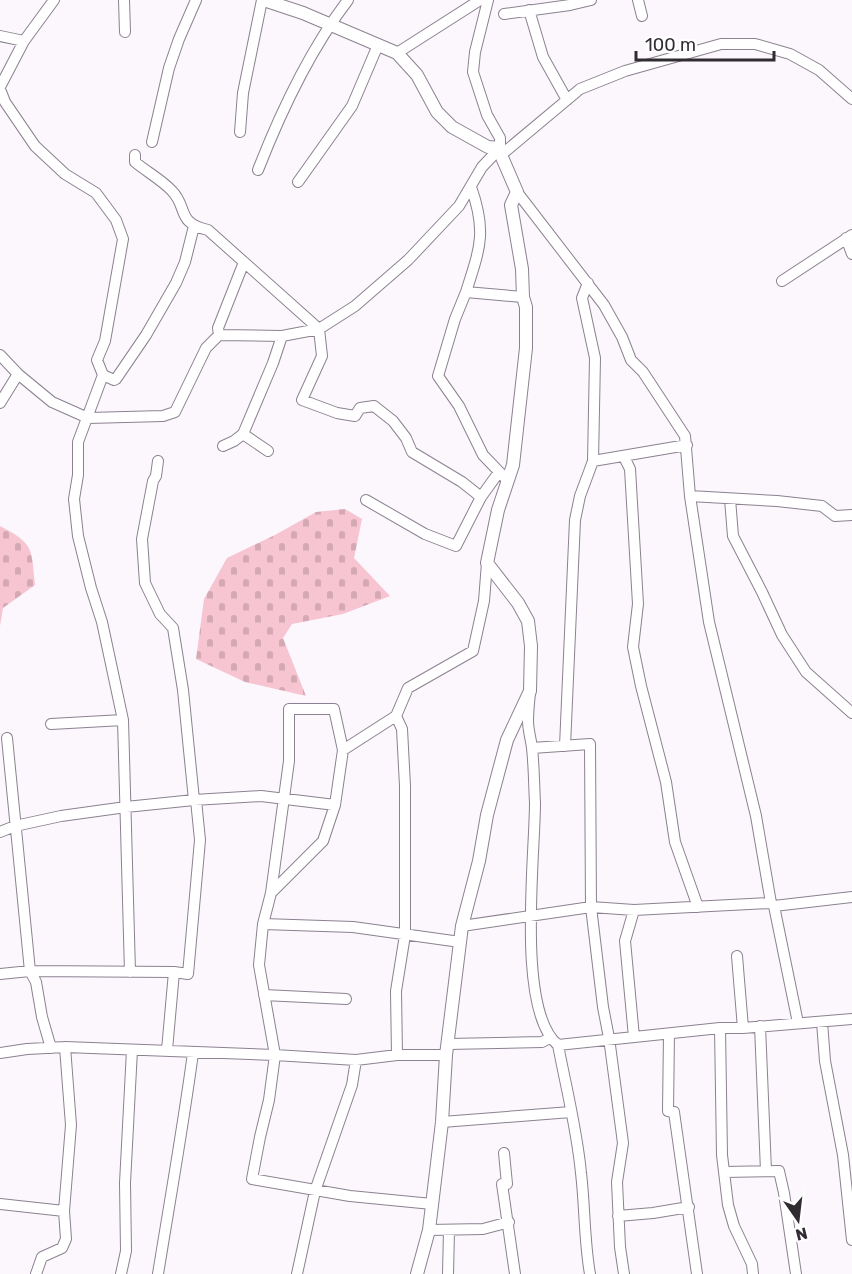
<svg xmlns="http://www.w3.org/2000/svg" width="852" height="1274" font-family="Rubik,sans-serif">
  <defs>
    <pattern id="cemetery-stones" width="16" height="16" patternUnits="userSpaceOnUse" patternTransform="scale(1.5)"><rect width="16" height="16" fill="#f7c4d1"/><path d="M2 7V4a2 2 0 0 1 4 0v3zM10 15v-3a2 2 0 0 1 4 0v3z" fill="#d4a9b4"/></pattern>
  </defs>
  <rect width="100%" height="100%" fill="#fbf7fd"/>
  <!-- cemetery -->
  <path fill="url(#cemetery-stones)" d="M345 509 362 519 354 558 390 596 343 614 292 624 283 638 306 696 245 682 196 659 204 599 227 558 275 535 316 512Z
    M0 526C35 544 31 549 35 585L3 608 0 626Z"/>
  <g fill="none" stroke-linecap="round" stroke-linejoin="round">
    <defs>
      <path id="minor" d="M124 0 125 32
        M638 0 642 16
        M529 10 543 57 567 100
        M504 14 570 5 591 0
        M0 36 24 41
        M397 53 480 0
        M0 87 24 41 54 0
        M0 89 5 102 35 146 65 174 96 193 116 220 123 239 105 341 97 360 103 375 78 442V475L74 499 78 536 91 588 102 622 123 720 130 972
        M240 132 243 93 262 0
        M152 142 169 68 179 39 196 0
        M135 155V162C147 172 162 180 172 191 188 207 176 223 208 230L319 329 322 356 302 400 337 413 355 416 360 408 374 406 393 421 406 438 412 452 462 482 481 497
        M501 155 580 89 625 71 721 44H755L790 54 819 70 852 99
        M258 170C281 111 309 51 348 0
        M298 182 352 106 378 45
        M517 192 604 305 622 337 631 360 643 372 685 436 690 496 709 622 756 816 771 903
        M846 238 852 254
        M782 281 852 235
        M466 292C480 248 487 232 471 187
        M219 335 218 328 244 262
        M0 355 18 374 52 402 88 418 163 416 175 412 206 348 219 335 282 336 319 329 355 306 408 260 459 206 482 167 500 148V138L487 115 473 72 475 52 488 0
        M103 375 114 380 116 379 146 335 176 283 185 262 193 230 196 227
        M0 403 18 374
        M243 434 268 451
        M223 446 234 441 243 434 273 363 282 336
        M624 457 630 469 638 604 633 647 641 686 666 782 675 842 698 907
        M158 461 156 476 153 481 142 539 145 583 160 614 173 628 183 690 194 800
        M593 461 687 445
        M508 481 483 455 459 406 438 376 455 319 466 292 523 297
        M690 496 777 501 822 506 835 516 852 515
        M730 499 733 536 762 592 782 635 806 672 852 713
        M366 500 425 534 456 546 481 497 499 472
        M530 693C529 702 528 712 528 721 528 730 531 739 532 748 534 766 534 785 535 803 535 856 516 1011 558 1045 566 1087 577 1130 581 1173 585 1206 584 1240 590 1274
        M396 716 402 729 405 786V935L396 991 397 1055
        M51 724 123 720
        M7 738 30 971 36 982 42 1017 51 1048
        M565 746 575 520 580 496 593 461 595 358 582 298 588 283
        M532 748 590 744 591 907 603 1007 609 1038 623 1143 617 1182 620 1247 624 1274
        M0 832 15 826 61 816 126 807 194 800 261 796 335 805
        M271 893 289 761V709H334L343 750
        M774 906 798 1023
        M634 910 625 941 634 1037
        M263 924 353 927 460 942
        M462 926 591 907 634 910 771 903 774 906 852 897
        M737 956 743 1028
        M174 972 188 974 200 840 196 800
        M0 974 30 971 174 972 167 1050
        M264 995 346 999
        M822 1022 825 1061 843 1155 852 1240
        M760 1026 766 1171
        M720 1028 722 1155 728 1205 734 1226 752 1264 753 1274
        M669 1034 668 1111 674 1112 697 1274
        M448 1044 542 1042 550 1038
        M558 1045 720 1028H743L852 1019
        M0 1053 27 1049 65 1047 275 1055 356 1060 397 1055H446
        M442 1122 571 1112
        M504 1153 507 1184H502L515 1274
        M724 1172 779 1171 784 1193 796 1274
        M0 1204 64 1211
        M432 1204 350 1196 252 1179 260 1137 269 1100 275 1055 259 965 263 924 271 893 323 841 335 805 343 750 396 716 408 688 473 651 484 601 487 563
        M618 1216 653 1213 689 1207
        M429 1230 483 1229 509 1222
        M36 1274 42 1257 62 1248 66 1239 64 1211 71 1125 65 1047
        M121 1274 126 1251 125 1183 132 1050
        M158 1274C170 1200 183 1127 193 1053
        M297 1274 315 1191 352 1085 356 1060
        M448 1274 449 1231"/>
      <path id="tertiary" d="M264 0 303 13 397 53 417 75 437 112 452 127 488 147 500 148 501 155 517 192 511 205 522 269 523 297 526 307V348L513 465 498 510 487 563 518 603 528 621 531 646 530 691 507 740 487 815 479 861 462 926 446 1055 442 1122 429 1230 417 1274"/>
    </defs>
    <!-- minor casing -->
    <use href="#minor" stroke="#8c8190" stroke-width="12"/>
    <!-- tertiary casing -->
    <use href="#tertiary" stroke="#8c8190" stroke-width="14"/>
    <!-- minor -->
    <use href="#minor" stroke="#fff" stroke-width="10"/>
    <!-- tertiary -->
    <use href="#tertiary" stroke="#fff" stroke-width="12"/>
  </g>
  <!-- north arrow -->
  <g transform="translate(798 1220) rotate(166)" stroke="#ffffff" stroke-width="4.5" paint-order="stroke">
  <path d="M0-4.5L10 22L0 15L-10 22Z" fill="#312c32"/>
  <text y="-9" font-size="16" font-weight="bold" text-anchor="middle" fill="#312c32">N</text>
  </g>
  <!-- scale -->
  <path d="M636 51v9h138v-9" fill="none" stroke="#312c32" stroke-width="3"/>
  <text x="645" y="51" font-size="18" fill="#312c32" stroke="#ffffff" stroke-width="4.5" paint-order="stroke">100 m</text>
</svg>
